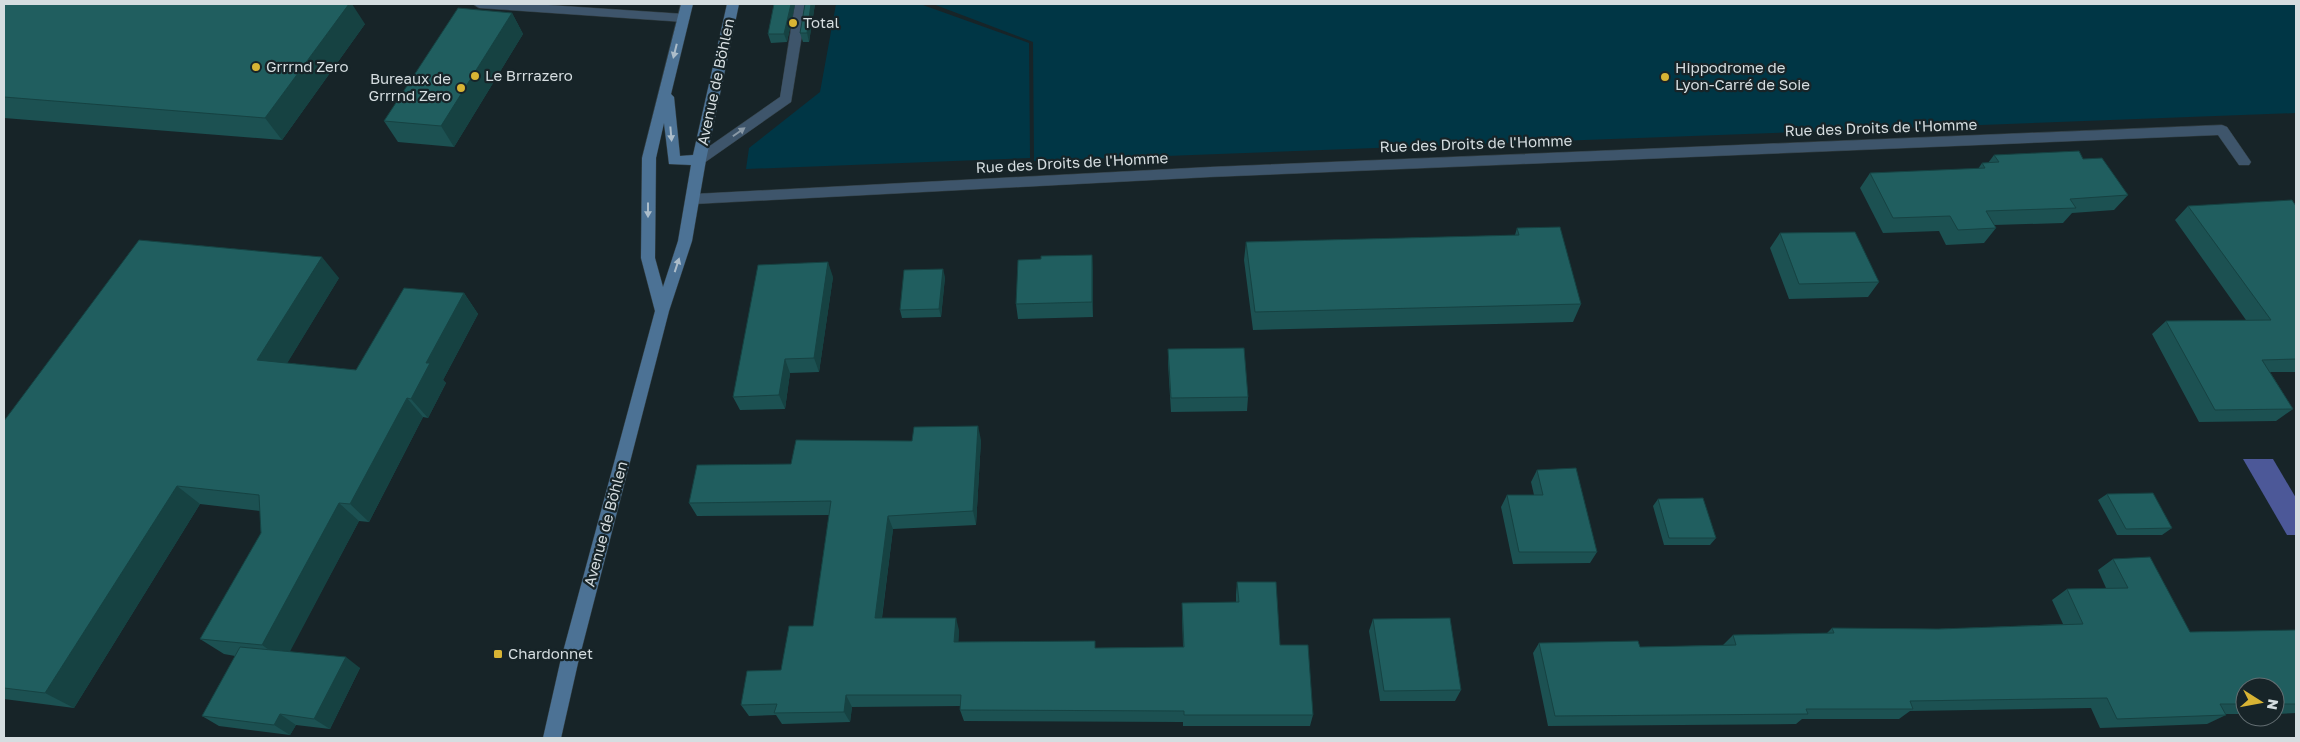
<svg xmlns="http://www.w3.org/2000/svg" width="2300" height="742" font-family="'Golos Text',sans-serif">
  <rect width="100%" height="100%" fill="#172428"/>
  <!-- green -->
  <path fill="#003645" d="M836 4H920L1029 43 1030 158 746 169 749 148 820 92Z
    M933 4H2296V113L1034 161 1033 42Z"/>
  <!-- water -->
  <path fill="#4c5898" d="M2243 459H2273L2296 498V535H2287Z"/>
  <g fill="none" stroke-linecap="round" stroke-linejoin="round">
    <defs>
      <path id="lane" d="M473 4H533L684 14 690 18 684 22 479 8Z
        M795 4H807L791 102 704 163H694L692 160 694 157 780 97Z"/>
      <path id="street" d="M2222 125 2227 127 2249 159 2251 162 2249 165H2239L2218 135 1210 177 694 204 689 203 687 199 689 195 694 194 1210 167Z"/>
      <path id="secondary" d="M681 4H693L671 94 674 97 680 156 693 155 727 4H739L706 160 692 241 669 311 578 663 561 738H543L560 663 655 311 641 258 642 158ZM664 123 669 164 691 165 678 241 663 287 655 258 656 158Z"/>
    </defs>
    <!-- lane casing -->
    <use href="#lane" stroke="#323e42" stroke-width="1"/>
    <!-- street casing -->
    <use href="#street" stroke="#323e42" stroke-width="1"/>
    <!-- secondary casing -->
    <use href="#secondary" stroke="#323e42" stroke-width="1"/>
    <!-- lane -->
    <use href="#lane" fill="#3e556b" fill-rule="evenodd"/>
    <!-- street -->
    <use href="#street" fill="#3e556b" fill-rule="evenodd"/>
    <!-- secondary -->
    <use href="#secondary" fill="#4c7295" fill-rule="evenodd"/>
  </g>
  <!-- wall -->
  <path fill="#1c5152" d="M4 4 365 24 282 140 4 118Z
    M774 4H795L787 42 771 43 768 34Z
    M805 4H815L809 42H803L800 33Z
    M512 13 523 34 454 147 398 142 384 121Z
    M1994 155 2083 159 2128 195 2114 210 2072 213 2063 223 1994 225 1996 228 1984 243 1946 245 1939 231 1883 233 1860 188 1870 173 1978 169 1982 163H1988Z
    M2188 206H2296V372H2270L2293 409 2276 421 2199 422 2152 334 2166 321 2246 320 2175 220Z
    M1517 228 1581 304 1573 322 1253 330 1244 260 1246 242 1515 235Z
    M1780 233 1879 282 1868 297 1789 299 1770 248Z
    M1092 255 1093 317 1018 319 1016 304 1041 259Z
    M833 277 819 372 790 373 785 409 740 410 733 397Z
    M945 277 941 317 902 318 900 310Z
    M339 278 287 363 356 370 464 293 478 314 443 380 446 383 428 418 423 417 369 522 359 521 289 652 360 668 330 729 296 725 290 735 219 726 202 716 235 656 224 654 200 639 261 533 260 511 200 504 74 708 4 699V421Z
    M1168 349 1248 397 1247 411 1171 412 1168 363Z
    M981 440 976 525 893 529 882 618 959 630 958 642 1096 648 1183 647 1182 615V603L1236 602V594L1237 582 1280 645 1313 715 1310 726H1183V722L964 721 960 710V706L852 707 850 722 782 724 776 715 749 716 741 705 781 670 813 626 829 515 697 516 689 503 791 464 912 441Z
    M1537 470 1597 552 1590 563 1513 564 1501 507 1507 495H1534L1531 482Z
    M2107 494 2172 528 2162 535H2117L2098 500Z
    M1658 499 1716 538 1710 545H1664L1653 506Z
    M2113 559 2190 632 2296 630V713L2275 714V687H2245V714H2225L2226 715 2207 724 2100 728 2091 708 1910 711 1899 719H1802L1796 724 1548 726 1533 653 1539 643 1640 647 1723 645 1733 635 1827 633 1832 628 1938 629 2063 624 2052 600 2067 589 2106 588 2098 570Z
    M1373 619 1461 690 1455 701H1380L1369 631Z"/>
  <!-- shaded-wall -->
  <path fill="#164242" d="M349 4H352L365 24 282 140 265 118Z
    M791 4H795L787 42 784 34Z
    M811 4H815L809 42 807 33Z
    M512 13 523 34 454 147 441 126Z
    M1092 255 1093 270V317L1092 302Z
    M322 257 339 278 277 380 257 360Z
    M828 262 833 277 819 372 814 358Z
    M943 269 945 277 941 317 939 309Z
    M464 293 478 314 443 380 446 383 428 418 411 399 426 363Z
    M785 359 790 373 785 409 779 395Z
    M407 398 423 417 369 522 350 504Z
    M978 426 981 440 976 525 973 511Z
    M177 486 200 504 74 708 45 693Z
    M339 503 359 521 285 661 262 645Z
    M888 516 893 529 880 631 875 618Z
    M956 618 959 630 958 654 954 642Z
    M346 657 360 668 330 729 314 719Z
    M846 695 852 707 850 722 844 712Z
    M280 714 296 725 290 735 274 725Z"/>
  <!-- building -->
  <path fill="#205e5f" stroke="#164242" d="M4 4H349L265 118 4 97Z
    M774 4H791L784 34H768Z
    M805 4H811L807 33H800Z
    M458 8 512 13 441 126 384 121Z
    M2079 151 2083 159 2102 158 2128 195 2070 199 2076 208 1986 211 1996 228 1958 230 1950 216 1893 218 1870 173 1985 168 1982 163 1999 162 1994 155Z
    M2292 200 2296 206V359L2262 360 2293 409 2215 410 2166 321 2271 320 2188 206Z
    M1560 227 1581 304 1255 312 1246 242 1519 235 1517 228Z
    M1855 232 1879 282 1799 284 1780 233Z
    M139 240 322 257 257 360 356 370 404 288 464 293 426 363H430L411 399 407 398 350 504 339 503 262 645 200 639 261 533 259 495 177 486 45 693 4 688V421Z
    M1092 255V302L1016 304 1018 260 1041 259V256Z
    M828 262 814 358 785 359 779 395 733 397 758 265Z
    M943 269 939 309 900 310 904 270Z
    M1244 348 1248 397 1171 398 1168 349Z
    M978 426 973 511 888 516 875 618H956L954 642 1095 641V648L1184 647 1182 603 1239 602 1237 582H1276L1280 645H1308L1313 715H1184V711L960 710 961 695H846L844 712 774 713 777 704 741 705 747 671 781 670 789 626H813L831 501 689 503 697 465 791 464 796 440 912 441 914 427Z
    M1576 468 1597 552H1519L1507 495H1543L1537 470Z
    M2153 493 2172 528 2126 529 2107 494Z
    M1703 498 1716 538H1669L1658 499Z
    M2150 557 2190 632 2296 630V704H2275V687H2245V704H2220L2226 715 2117 719 2107 698 1910 701 1913 709H1806L1808 714 1555 716 1539 643 1638 641 1640 647 1736 645 1733 635 1834 633 1832 628 1938 629 2083 624 2067 589 2128 588 2113 559Z
    M1450 618 1461 690 1384 691 1373 619Z
    M240 647 346 657 314 719 280 714 274 725 202 716Z"/>
  <!-- one-way arrows -->
  <defs><path id="oneway-solid" d="M-6-.8H1V-3.2L6.5 0L1 3.2V.8H-6Z" transform="scale(1.25)"/></defs>
  <g fill="#acbdca">
    <use href="#oneway-solid" transform="translate(675 51) rotate(104)"/>
    <use href="#oneway-solid" transform="translate(671 134) rotate(85)"/>
    <use href="#oneway-solid" transform="translate(648 210) rotate(90)"/>
    <use href="#oneway-solid" transform="translate(677 265) rotate(-72)"/>
  </g>
  <use fill="#8a99a6" href="#oneway-solid" transform="translate(739 132) rotate(-35)"/>
  <!-- markers -->
  <g fill="#d8b434" stroke="#172428" stroke-width="2">
    <circle cx="793" cy="23" r="5"/>
    <circle cx="256" cy="67" r="5"/>
    <circle cx="475" cy="76" r="5"/>
    <circle cx="1665" cy="77" r="5"/>
    <circle cx="461" cy="88" r="5"/>
    <rect x="493" y="649" width="10" height="10" rx="2.5"/>
  </g>
  <g text-anchor="middle" stroke-width="4.5" stroke-linejoin="round" paint-order="stroke">
    <!-- poi labels -->
    <g font-size="15" fill="#d5dde0" stroke="#172428" text-anchor="start">
      <text x="803" y="28">Total</text>
      <text x="266" y="72">Grrrnd Zero</text>
      <text x="1675" y="73">Hippodrome de<tspan x="1675" dy="17">Lyon-Carré de Soie</tspan></text>
      <text x="485" y="81">Le Brrrazero</text>
      <text x="451" y="84" text-anchor="end">Bureaux de<tspan x="451" dy="17">Grrrnd Zero</tspan></text>
      <text x="508" y="659">Chardonnet</text>
    </g>
    <!-- street labels -->
    <g font-size="15" fill="#d5dde0" stroke="#172428">
      <text transform="translate(716 82) rotate(-78)" y="5">Avenue de Böhlen</text>
      <text transform="translate(1881 128) rotate(-2)" y="5">Rue des Droits de l'Homme</text>
      <text transform="translate(1476 144) rotate(-2)" y="5">Rue des Droits de l'Homme</text>
      <text transform="translate(1072 163) rotate(-3)" y="5">Rue des Droits de l'Homme</text>
      <text transform="translate(606 524) rotate(-75)" y="5">Avenue de Böhlen</text>
    </g>
  </g>
  <!-- border -->
  <rect width="2300" height="742" fill="none" stroke="#d5dde0" stroke-width="10"/>
  <!-- north arrow -->
  <g transform="translate(2260 702) rotate(101)"><circle r="24" fill="#172428" stroke="#636e72"/>
  <path d="M0-4L9 19L0 12L-9 19Z" fill="#d8b434"/>
  <text y="-8" font-size="14" font-weight="bold" text-anchor="middle" fill="#d5dde0">N</text>
  </g>
</svg>
